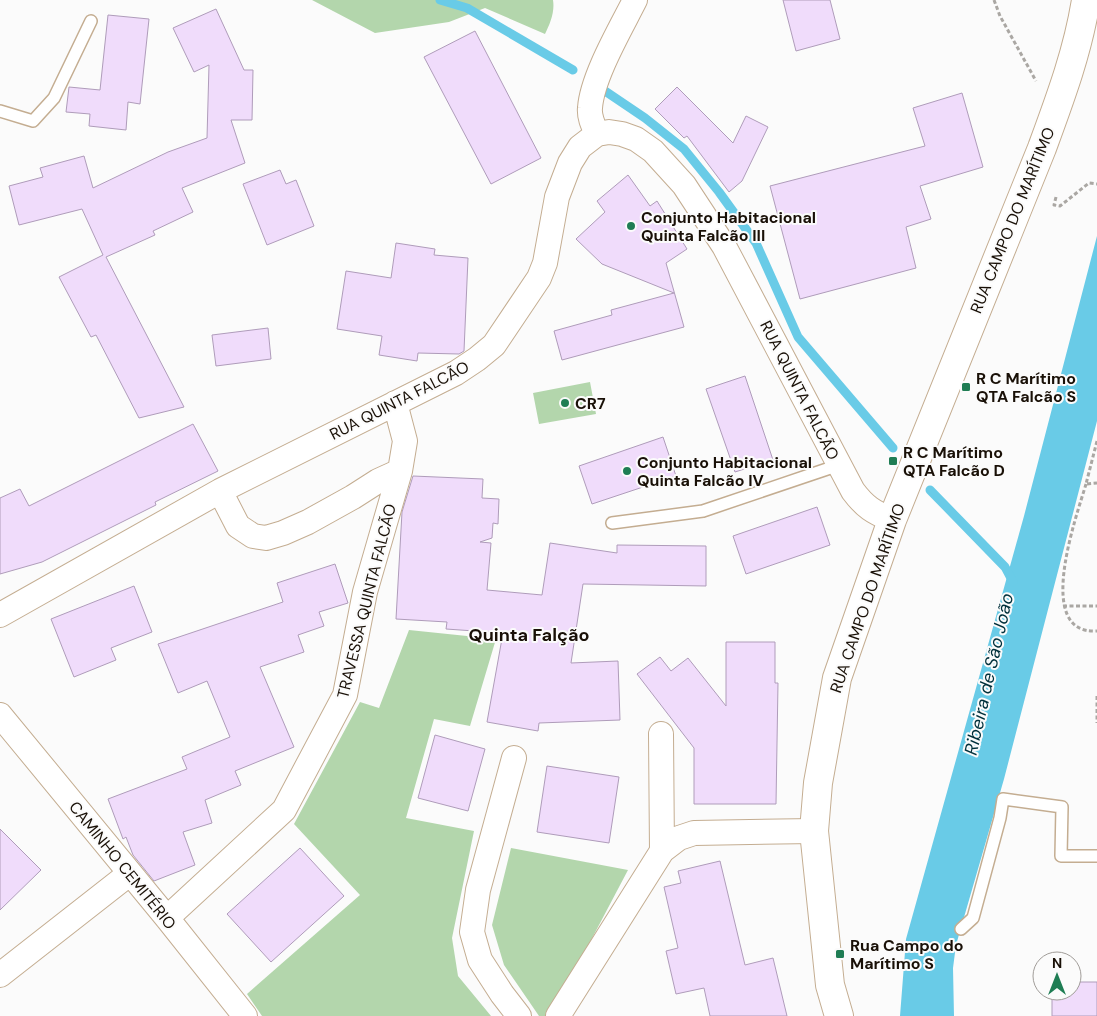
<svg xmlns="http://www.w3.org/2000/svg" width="1097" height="1016" font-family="'DM Sans',sans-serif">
  <rect width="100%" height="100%" fill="#fbfbfb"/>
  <!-- green -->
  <path fill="#b3d6ac" d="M312 0H553C555 12 550 24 545 34L485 8 449 22 375 33Z
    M590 382 596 414 539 424 533 393Z
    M409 630 496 639 470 726 434 719 406 818 474 831 452 938 458 976 491 1016H262L247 994 360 895 294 824 360 702 379 708Z
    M511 848 628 870 551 1016H539L504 965 492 925Z"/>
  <!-- water -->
  <path fill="#69cbe7" d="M1097 236V421L1004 779 956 945 953 968 954 1016H900L906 939 1024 516Z"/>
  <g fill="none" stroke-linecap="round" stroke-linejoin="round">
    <!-- stream -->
    <path stroke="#69cbe7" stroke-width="9" d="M440 0 467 8 573 70
      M605 91 645 118 684 149 719 192 756 243 798 337 893 448
      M930 490 1005 567 1013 582"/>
  </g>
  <!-- building -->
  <path fill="#f0dcfb" stroke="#af9cba" d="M783 0H830L840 39 796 51Z
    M216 9 244 70H253L252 120H231L245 163 182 188 193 212 153 231 155 235 106 257 184 407 139 418 96 335 91 337 59 277 103 255 82 209 19 225 9 186 43 177 40 168 84 156 93 188 168 152 207 138 209 65 194 72 173 28Z
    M108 15 149 19 140 104 128 102 126 130 89 126 90 114 66 112 69 87 100 90Z
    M475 31 541 158 491 184 424 57Z
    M677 87 733 143 746 116 768 127 742 181 729 192 687 136 684 138 655 109Z
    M962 93 983 167 920 186 931 219 906 227 916 268 800 299 770 186 925 146 913 108Z
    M280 170 286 184 296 180 314 226 267 245 243 184Z
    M628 175 650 206 657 201 687 249 666 263 684 327 562 360 554 331 612 315 611 310 674 293 602 264 576 239 605 212 597 201Z
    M396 243 435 249 434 255 468 258 464 351 459 354 418 353 417 361 379 355 382 336 337 329 346 271 391 278Z
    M268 328 271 359 216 366 212 335Z
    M745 376 773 460 735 472 706 389Z
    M193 424 218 471 155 502 156 505 42 562 0 574V498L20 489 29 506Z
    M663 437 676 476 592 504 579 466Z
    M413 476 483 479 482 498 499 499 498 524 493 523 492 538 480 542 491 543 487 590 542 595 550 543 617 553V545L706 546V586L583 584 571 663 618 661 620 720 539 723 538 731 487 722 503 633 446 629 447 622 396 619 402 512Z
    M817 507 830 545 746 574 733 536Z
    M335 564 348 603 319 612 324 626 298 635 304 652 260 667 294 747 235 771 241 785 205 800 212 823 183 832 195 865 154 881 133 855 126 837 123 839 108 799 187 769 182 757 230 737 207 681 178 693 158 644 283 602 277 583Z
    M134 586 152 632 111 648 116 660 74 677 51 619Z
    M726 642H775V683H778L776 804H694V748L637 674 660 657 671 671 688 658 726 706Z
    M435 735 485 749 468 811 418 798Z
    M547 766 619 777 609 843 537 832Z
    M0 829 41 870 0 910Z
    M300 848 344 896 271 962 227 914Z
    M720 861 745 965 773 958 787 1016H710L704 988 676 994 666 951 678 948 664 887 681 883 678 871Z
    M1072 982H1097V1016H1052V991H1072Z"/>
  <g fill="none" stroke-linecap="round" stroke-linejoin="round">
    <defs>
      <path id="service" d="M0 111 33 121 54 98 91 21
        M612 523 703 511 839 465
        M961 929 973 918 1000 818 1003 799 1062 807 1061 856H1097"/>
      <path id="minor" d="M597 134C593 125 589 117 590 108 592 77 621 28 635 0
        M220 491 238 526 253 536 266 538 283 533 308 522 353 497 378 481 400 471
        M0 615 220 491 456 373 477 359 494 345 539 278 545 263 557 197 570 163 580 147 597 134 609 132 622 134 636 139 653 151 684 185 724 246 853 491C865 507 873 512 892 520
        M0 715 167 918 245 1016
        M661 734 662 851
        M514 758 478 890 472 932 480 960 502 994 519 1016
        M167 918 284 810 345 695 365 592 400 471 405 441 395 403
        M0 975 129 874
        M558 1016 662 851 679 838 694 833 814 831"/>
      <path id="secondary" d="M839 1016 830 985 814 831 818 783 837 678 892 520 1042 148C1060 99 1078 51 1086 0"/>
    </defs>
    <!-- service casing -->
    <use href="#service" stroke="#c4ad91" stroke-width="14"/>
    <!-- minor casing -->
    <use href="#minor" stroke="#c4ad91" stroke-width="26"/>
    <!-- secondary casing -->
    <use href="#secondary" stroke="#c4ad91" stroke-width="30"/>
    <!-- path -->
    <path stroke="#aaa7a3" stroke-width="3" stroke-dasharray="4 2.5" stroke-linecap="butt" d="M994 0 1000 16 1036 81
      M1056 197 1054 205 1060 206 1089 183 1097 184
      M1097 441 1086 484 1097 483
      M1086 484C1077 515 1033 635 1097 631
      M1063 606H1097
      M1097 696V723"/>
    <!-- service -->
    <use href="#service" stroke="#fff" stroke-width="11"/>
    <!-- minor -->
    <use href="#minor" stroke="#fff" stroke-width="24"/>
    <!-- secondary -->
    <use href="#secondary" stroke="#fff" stroke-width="28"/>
  </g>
  <!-- markers -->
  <g fill="#1f7d54" stroke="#fbfbfb" stroke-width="2">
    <circle cx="631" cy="226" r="5"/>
    <rect x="961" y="382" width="10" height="10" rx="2.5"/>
    <circle cx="565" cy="403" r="5"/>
    <rect x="888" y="456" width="10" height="10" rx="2.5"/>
    <circle cx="627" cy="471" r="5"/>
    <rect x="835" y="949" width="10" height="10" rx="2.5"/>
  </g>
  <g text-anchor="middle" stroke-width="4" stroke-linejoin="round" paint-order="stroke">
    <!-- poi labels -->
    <g font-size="16" font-weight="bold" fill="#191007" stroke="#fbfbfb" text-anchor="start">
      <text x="641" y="223">Conjunto Habitacional<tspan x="641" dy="18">Quinta Falcão III</tspan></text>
      <text x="976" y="384">R C Marítimo<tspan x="976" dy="18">QTA Falcão S</tspan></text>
      <text x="575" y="409">CR7</text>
      <text x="903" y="458">R C Marítimo<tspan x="903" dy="18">QTA Falcão D</tspan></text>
      <text x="637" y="468">Conjunto Habitacional<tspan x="637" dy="18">Quinta Falcão IV</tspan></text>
      <text x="850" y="951">Rua Campo do<tspan x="850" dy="18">Marítimo S</tspan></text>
    </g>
    <!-- street labels -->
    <g font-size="16" fill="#191007" stroke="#fbfbfb">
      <text transform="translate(1012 220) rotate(-68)" y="6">RUA CAMPO DO MARÍTIMO</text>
      <text transform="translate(800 390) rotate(63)" y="6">RUA QUINTA FALCÃO</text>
      <text transform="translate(399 400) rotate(-27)" y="6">RUA QUINTA FALCÃO</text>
      <text transform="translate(867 598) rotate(-71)" y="6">RUA CAMPO DO MARÍTIMO</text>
      <text transform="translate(366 601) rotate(-76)" y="6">TRAVESSA QUINTA FALCÃO</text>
      <text transform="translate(123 865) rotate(51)" y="6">CAMINHO CEMITÉRIO</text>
    </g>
    <!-- neighbourhood labels -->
    <g font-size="18" font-weight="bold" fill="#191007" stroke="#fbfbfb">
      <text x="529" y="641">Quinta Falção</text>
    </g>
    <!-- water labels -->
    <g font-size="18" font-style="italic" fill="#00303b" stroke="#fbfbfb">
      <text transform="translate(989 674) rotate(-77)" y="6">Ribeira de São João</text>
    </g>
  </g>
  <!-- north arrow -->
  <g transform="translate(1057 976)"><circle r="24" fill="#fbfbfb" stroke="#a19d99"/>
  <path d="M0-4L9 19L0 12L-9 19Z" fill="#1f7d54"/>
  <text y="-8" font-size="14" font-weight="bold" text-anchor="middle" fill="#191007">N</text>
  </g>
</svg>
